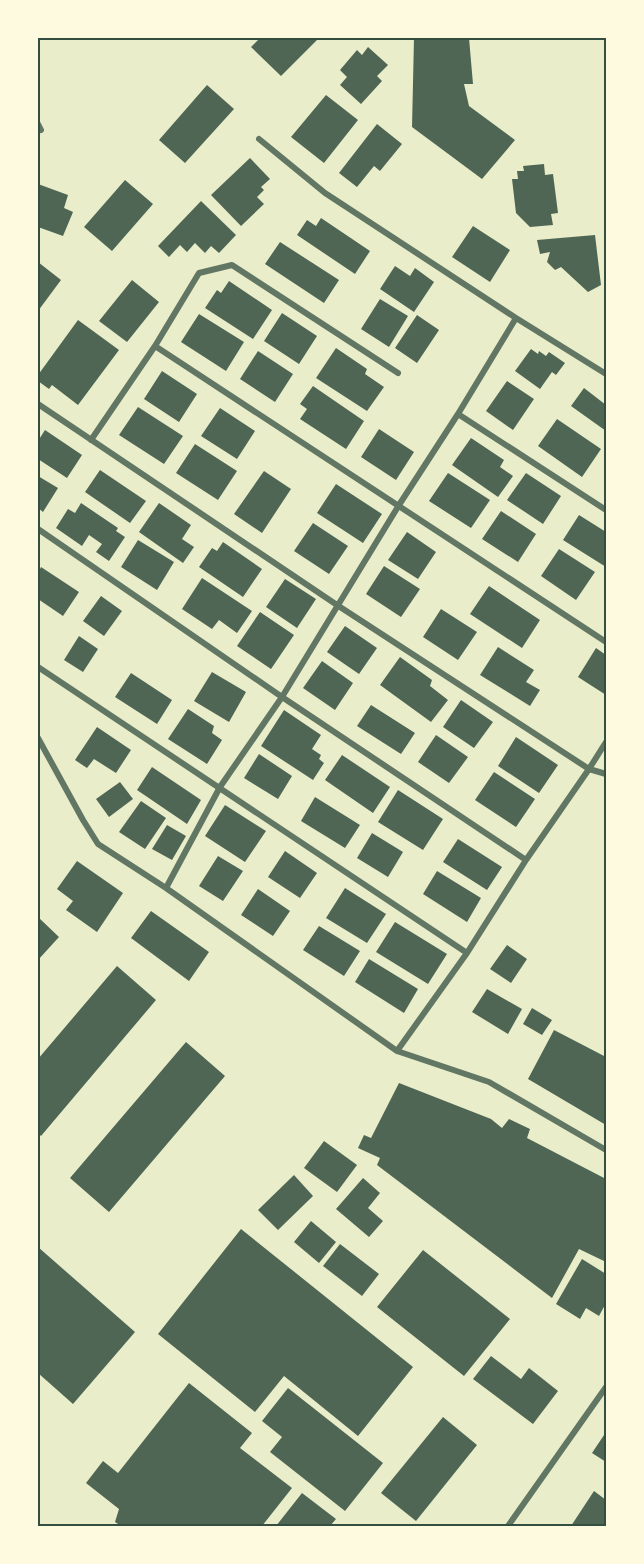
<svg xmlns="http://www.w3.org/2000/svg" width="644" height="1564" font-family="'Alegreya Sans',sans-serif">
  <rect width="100%" height="100%" fill="#e9edc9"/>
  <!-- building -->
  <path fill="#4f6655" d="M260 38H319L281 76 251 47Z
    M414 38H469L473 84H464L469 106 515 140 482 179 412 127Z
    M368 47 388 65 377 76 382 81 361 104 340 85 347 77 340 70 357 50 362 55Z
    M207 85 234 109 185 163 159 140Z
    M326 95 358 120 324 163 291 137Z
    M377 124 402 144 380 171 374 166 357 187 339 173Z
    M250 158 270 179 261 187 264 190 257 197 264 204 241 226 211 195Z
    M544 164 545 175 553 174 558 213 551 214 553 225 530 227 516 213 512 179H518L517 171H524L523 166Z
    M125 180 153 204 112 251 84 227Z
    M38 184 68 195 64 208 73 212 63 236 38 227Z
    M201 201 236 235 219 253 211 246 205 253 195 243 187 252 180 245 169 257 158 246Z
    M321 218 370 251 355 274 297 235 307 220 316 226Z
    M473 226 510 250 490 282 452 257Z
    M595 235 601 285 588 292 561 267 555 270 547 262 550 252 540 254 537 240Z
    M280 242 339 280 324 303 265 264Z
    M38 262 61 280 38 311Z
    M395 266 410 276 415 268 434 282 414 312 380 289Z
    M132 280 159 302 127 342 99 321Z
    M229 281 272 310 253 339 205 308 217 290 221 293Z
    M380 299 408 316 389 347 361 329Z
    M282 313 317 336 299 364 264 341Z
    M199 314 244 342 226 371 181 342Z
    M417 315 439 330 417 363 395 348Z
    M78 320 119 350 78 405 52 385 49 389 38 381V375Z
    M336 348 367 369 365 374 384 387 367 411 316 378Z
    M531 349 538 354 539 351 546 356 549 352 565 363 556 375 552 372 540 389 515 371Z
    M258 351 293 374 275 402 240 379Z
    M162 371 197 394 179 422 144 399Z
    M507 381 534 399 513 430 486 411Z
    M313 386 364 421 346 449 300 419 307 409 300 404Z
    M584 388 606 405V431L571 406Z
    M138 407 183 436 164 464 119 435Z
    M220 408 255 431 237 459 201 436Z
    M557 419 601 449 582 477 538 446Z
    M379 429 414 452 396 480 361 457Z
    M45 430 82 455 67 478 38 459V441Z
    M471 438 504 460 500 467 513 476 498 497 452 465Z
    M195 444 237 471 218 500 176 473Z
    M100 470 146 501 130 523 85 492Z
    M264 471 291 489 262 533 234 514Z
    M448 473 490 500 471 528 429 501Z
    M526 473 561 496 543 524 507 500Z
    M38 476 58 488 43 512 38 508Z
    M336 484 382 514 363 543 317 513Z
    M81 503 118 528 116 531 125 537 109 561 96 552 102 544 89 535 82 546 56 528 68 509 75 513Z
    M159 503 191 525 182 539 194 547 183 563 139 532Z
    M501 511 536 534 518 562 482 539Z
    M579 515 606 532V567L563 540Z
    M313 523 348 546 329 574 294 551Z
    M407 532 436 552 418 579 388 560Z
    M138 540 174 562 157 590 121 567Z
    M223 542 262 569 243 597 199 567 212 548 217 551Z
    M559 549 595 572 576 600 541 576Z
    M384 566 420 589 401 617 366 594Z
    M41 567 79 592 63 616 38 599V573Z
    M202 578 252 611 237 633 219 620 212 629 182 609Z
    M285 579 316 599 297 628 266 607Z
    M489 586 540 620 522 648 470 614Z
    M101 596 122 611 104 636 83 621Z
    M441 609 477 632 458 660 423 637Z
    M260 612 294 635 271 669 237 646Z
    M345 626 377 648 359 674 327 652Z
    M79 636 98 649 83 672 64 660Z
    M498 647 534 670 526 682 540 690 530 706 480 675Z
    M596 648 606 655V695L578 677Z
    M400 657 432 680 430 686 448 700 431 722 380 685Z
    M322 661 353 683 335 710 303 688Z
    M212 672 246 692 229 722 194 701Z
    M131 673 172 700 157 724 115 697Z
    M461 700 493 722 474 748 443 727Z
    M371 705 415 733 401 754 357 726Z
    M188 709 214 726 212 733 222 740 207 764 168 739Z
    M284 710 321 735 312 749 321 755 319 759 324 763 313 780 261 746Z
    M97 727 131 750 116 773 94 759 87 768 75 760Z
    M436 735 468 757 449 783 418 762Z
    M516 737 558 765 539 793 498 766Z
    M259 754 292 776 278 799 244 778Z
    M342 755 390 787 373 813 325 780Z
    M152 767 201 800 187 824 137 790Z
    M494 772 535 799 516 827 475 800Z
    M120 782 133 799 109 817 96 799Z
    M398 790 443 819 423 850 378 822Z
    M315 797 360 825 345 848 301 821Z
    M141 801 166 818 145 849 119 832Z
    M225 805 266 831 245 862 205 836Z
    M167 825 186 836 172 860 152 849Z
    M372 833 403 852 388 877 357 858Z
    M458 839 502 867 487 890 443 862Z
    M285 851 317 873 300 898 268 877Z
    M218 856 243 871 223 901 199 886Z
    M77 861 123 893 97 932 66 910 73 901 57 889Z
    M437 871 481 898 467 922 423 894Z
    M345 888 386 914 367 943 326 918Z
    M258 889 290 911 273 936 241 915Z
    M151 911 209 952 189 981 131 938Z
    M38 917 59 937 38 960Z
    M395 922 447 954 428 984 376 952Z
    M319 926 360 951 344 976 303 950Z
    M507 945 527 959 511 983 490 969Z
    M369 959 418 989 404 1013 355 982Z
    M117 966 156 1000 41 1136 38 1133V1059Z
    M487 989 522 1009 508 1034 472 1012Z
    M532 1008 552 1020 542 1035 523 1024Z
    M554 1030 606 1057V1125L528 1079Z
    M186 1042 225 1076 109 1212 70 1178Z
    M399 1083 491 1119 502 1128 509 1119 530 1129 527 1138 606 1179V1262L579 1249 552 1298 377 1165 380 1158 358 1148 364 1135 371 1138Z
    M324 1141 357 1165 337 1192 304 1168Z
    M294 1175 313 1196 278 1230 258 1210Z
    M363 1178 380 1193 368 1208 383 1221 369 1237 336 1209Z
    M311 1221 336 1242 319 1263 294 1242Z
    M241 1229 413 1367 358 1436 284 1376 255 1412 158 1334Z
    M340 1244 379 1274 362 1296 323 1266Z
    M38 1247 135 1332 73 1404 38 1373Z
    M423 1250 510 1319 464 1376 377 1307Z
    M582 1259 606 1274V1303L599 1316 586 1308 580 1319 556 1304Z
    M491 1356 521 1379 529 1368 558 1391 533 1424 473 1379Z
    M189 1383 252 1433 240 1448 292 1488 262 1526H183L180 1524 178 1526H121L115 1522 119 1509 86 1483 103 1461 118 1473Z
    M288 1388 383 1463 345 1511 270 1452 282 1437 262 1421Z
    M443 1417 477 1445 416 1521 381 1493Z
    M606 1432V1462L592 1453Z
    M594 1491 606 1500V1526H571Z
    M302 1493 336 1519 330 1526H276Z"/>
  <g fill="none" stroke-linecap="round" stroke-linejoin="round">
    <!-- minor -->
    <path stroke="#617663" stroke-width="6" d="M38 124 41 130
      M259 139 325 193 516 318 606 374
      M398 373 232 265 199 273 155 346 606 642
      M38 404 337 605 589 769 606 774
      M458 414 606 510
      M91 440 155 346
      M38 529 282 697 526 860
      M38 667 467 953
      M38 738 83 820 98 844 166 888 397 1051 489 1082 606 1150
      M166 888 220 787 282 697 399 505 458 414 516 318
      M397 1051 467 953 526 860 589 769 606 742
      M508 1526 606 1387"/>
  </g>
  <!-- border -->
  <rect width="644" height="1564" fill="none" stroke="#fefae0" stroke-width="78"/>
  <rect x="39" y="39" width="566" height="1486" fill="none" stroke="#344e41" stroke-width="2"/>
</svg>
